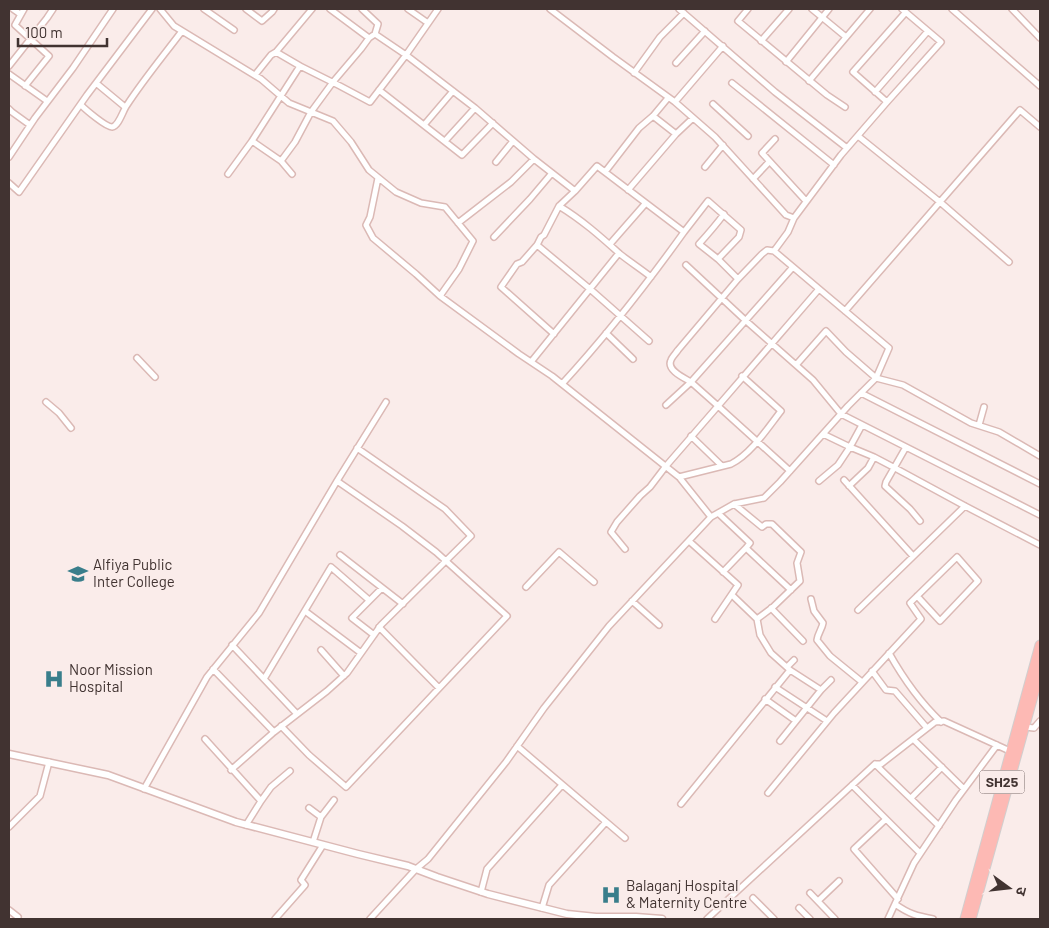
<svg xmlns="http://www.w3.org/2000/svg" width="1049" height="928" font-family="Barlow,'Noto Sans Devanagari',sans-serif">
  <rect width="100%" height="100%" fill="#faecea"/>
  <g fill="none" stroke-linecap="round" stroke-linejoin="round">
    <defs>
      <path id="minor" d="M13 9 20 14
        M24 9 15 25 49 56 25 86
        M160 9 174 26 261 79 289 103 333 121 351 142 369 170 396 192 421 203 445 207 473 241 459 269 440 296
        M204 9 234 30
        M246 9 262 21 272 12 274 9
        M330 9 369 38
        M408 9 428 23
        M550 9 613 57 675 102 715 137 786 215 794 218
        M679 9 775 92 847 148
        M748 9 738 21 827 95 845 107
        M812 9 846 37
        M952 9 1040 86
        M1012 9 1040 38
        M375 34 406 55 475 108 534 159 575 191 597 166 684 232C646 285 606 336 562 384
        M761 41 789 9
        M276 52 300 66
        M786 62 829 9
        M676 63 705 31
        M9 66 47 18 53 9
        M634 73 660 37 684 13
        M9 74 47 101
        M255 75 271 55 276 52 312 9
        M809 81 870 9
        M96 83 125 107
        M732 83 834 165
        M379 90 462 155 493 123
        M875 92 928 31
        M675 102 723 46
        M887 102 853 72 906 12
        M713 104 748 136
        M81 105C86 110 106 127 112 127 119 126 123 110 127 105 144 79 164 55 182 31
        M9 109 12 112 30 125
        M653 116 676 134
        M424 125 453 91
        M858 136 940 202 1009 262
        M775 139 762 153 806 201
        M445 141 475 108
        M9 157 35 118 73 68 113 9
        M281 161 295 142 311 112 333 82 361 49 369 38 375 34 378 24 362 9
        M496 162 513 141
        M705 167 723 145
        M605 172 639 128 653 116 668 98
        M228 174 252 141
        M292 174 281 161 252 141 300 66 340 86 370 102 406 55 438 9
        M378 178 370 217 366 225 373 238 416 274 440 296 519 354 552 376 679 477 711 517
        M753 179 769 162
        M9 183 19 192 87 95 152 9
        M628 190 676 134 693 118
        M559 206C582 220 600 236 620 254 630 262 641 269 651 277
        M724 214C716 225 708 234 699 244L718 259 738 279
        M458 223 511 182 534 159
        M684 232 708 201 741 230 739 237 718 259
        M494 237 530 199 552 173
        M610 244 645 204
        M537 245 590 289 649 341
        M686 265 745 320 813 380 841 414 1040 515
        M845 311 1020 110 1040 127
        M606 333 633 359
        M554 334 501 287 517 264 522 262 537 245 541 237 544 235 559 206 575 191
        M137 358 155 377
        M531 362 619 253
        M796 365 826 331 846 352 876 378 903 385 971 423 999 432 1040 456
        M861 393 1040 484
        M46 402 59 413 71 428
        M666 405 691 382C684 378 666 370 671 360 672 357 676 353 678 350L738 279 762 254 767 250 774 251
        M979 425 984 407
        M823 434 850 447 874 457 895 468 965 506 1040 545
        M691 436 722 466
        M906 447 886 482 885 486 910 509 920 521
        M790 471 718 406 819 289
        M679 477 731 464C751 454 767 429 781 411L742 376
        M844 480 913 556
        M819 481 838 465 850 447 862 425
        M849 486 868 468 874 457
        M734 504 762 527 766 524H772L801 552 797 563 800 581 773 607 757 619
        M718 513 750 543 746 548 791 590
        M689 541 738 585 715 619
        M625 549 611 532 617 522 640 496 650 487 666 466 718 406 691 382 793 267
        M340 555 403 604
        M723 572 746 548
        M526 587 559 552 594 582
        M732 595 757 619 760 635 771 653 790 670 821 690
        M811 599 814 611 823 623C822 629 818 633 817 640L830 656 862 682
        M632 601 659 625
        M771 608 803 641
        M858 610 965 506
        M305 611 361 653
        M379 627 439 688
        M374 635 352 618 382 588
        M232 645 297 714
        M321 650 344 676
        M889 653C903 678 920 702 941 722
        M787 667 794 660
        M213 669 274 732
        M872 671 886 690 895 691 927 728
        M264 679 331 567 369 600
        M775 687 827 721
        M765 699 796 721
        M281 726 309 755 346 787 507 616 436 552 402 526 337 481
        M1025 727 1034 728 1040 721
        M205 739 261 801 246 825
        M913 739 964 789
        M780 741 821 690 831 680
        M517 746 625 838
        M875 764 939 826
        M231 770 274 732 327 691 347 673 381 625 471 536 445 509 357 448
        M852 785 920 853
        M144 789 207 677 259 613 337 481 386 402
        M768 793 834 713 921 619 910 603 957 557 978 581 940 621 917 596
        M911 798 942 767
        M261 801 271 787 290 771
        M681 804 790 670
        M309 808 321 817
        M886 819 854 849 898 899
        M9 827 40 796 49 762
        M313 842 321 817 334 800
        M481 892 487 869 562 785
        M810 893 835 919
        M753 898 774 919
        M818 901 839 881
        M895 904C909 914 917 916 933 919
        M542 908 549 885 606 822
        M799 908 810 919
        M9 910 18 917
        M275 919 305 885 301 880 323 845
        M370 919 416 869 428 859 506 762 544 708 609 626 711 517 734 504 764 498 780 482 848 406 876 378 889 348 774 251 788 232 794 218 841 155 887 102 941 42 902 9
        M707 919 875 764H881L935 722 944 721 1012 752
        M888 919 914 863 956 800 997 745"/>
      <path id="tertiary" d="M9 754 108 775 236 822 358 854 408 866 437 877 488 894 567 914 596 917H636L662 919"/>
      <path id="primary" d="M965 919 1040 645
        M971 919 1040 671"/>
    </defs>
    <!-- minor casing -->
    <use href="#minor" stroke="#dbb9b5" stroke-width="8"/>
    <!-- tertiary casing -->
    <use href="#tertiary" stroke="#dbb9b5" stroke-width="9"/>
    <!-- primary casing -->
    <use href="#primary" stroke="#d1cece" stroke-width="11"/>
    <!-- minor -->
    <use href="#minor" stroke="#fff" stroke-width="5"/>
    <!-- tertiary -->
    <use href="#tertiary" stroke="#fff" stroke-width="6"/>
    <!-- primary -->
    <use href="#primary" stroke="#fdb9b4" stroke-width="9"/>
  </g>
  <!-- icons -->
  <defs>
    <symbol id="school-bare" viewBox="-9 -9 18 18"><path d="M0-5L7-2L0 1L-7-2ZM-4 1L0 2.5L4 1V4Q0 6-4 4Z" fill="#397e8b" stroke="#faecea" stroke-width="2.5" paint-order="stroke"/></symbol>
    <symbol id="hospital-bare" viewBox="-9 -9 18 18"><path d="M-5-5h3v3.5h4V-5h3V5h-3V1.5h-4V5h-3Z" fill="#397e8b" stroke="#faecea" stroke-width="2.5" paint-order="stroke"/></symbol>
  </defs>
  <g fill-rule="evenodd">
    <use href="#school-bare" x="64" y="560" width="28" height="28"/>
    <use href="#hospital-bare" x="40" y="665" width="28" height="28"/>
    <use href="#hospital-bare" x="597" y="881" width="28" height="28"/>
  </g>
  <g text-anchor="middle" stroke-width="5" stroke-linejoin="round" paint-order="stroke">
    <!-- shield labels -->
    <rect fill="#faecea" stroke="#786a68" stroke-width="1" x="979.5" y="770.5" width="45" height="23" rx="4"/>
    <g font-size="14" font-weight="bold" fill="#413331">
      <text x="1002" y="787">SH25</text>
    </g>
    <!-- poi labels -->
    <g font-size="15" fill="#413331" stroke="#faecea" text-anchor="start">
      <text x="93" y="570">Alfiya Public<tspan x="93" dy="17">Inter College</tspan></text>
      <text x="69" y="675">Noor Mission<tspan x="69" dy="17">Hospital</tspan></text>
      <text x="626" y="891">Balaganj Hospital<tspan x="626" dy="17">&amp; Maternity Centre</tspan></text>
    </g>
  </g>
  <!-- border -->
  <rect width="1049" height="928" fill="none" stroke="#413331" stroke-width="20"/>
  <!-- north arrow -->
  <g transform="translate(1009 888) rotate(105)" stroke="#faecea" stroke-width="4" paint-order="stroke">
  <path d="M0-4L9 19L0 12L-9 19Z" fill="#413331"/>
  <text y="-8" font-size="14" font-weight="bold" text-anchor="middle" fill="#413331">उ</text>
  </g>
  <!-- scale -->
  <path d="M18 38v8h89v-8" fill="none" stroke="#413331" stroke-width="2.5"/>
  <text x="25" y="38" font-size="15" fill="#413331" stroke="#faecea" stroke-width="4" paint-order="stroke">100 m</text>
</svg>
